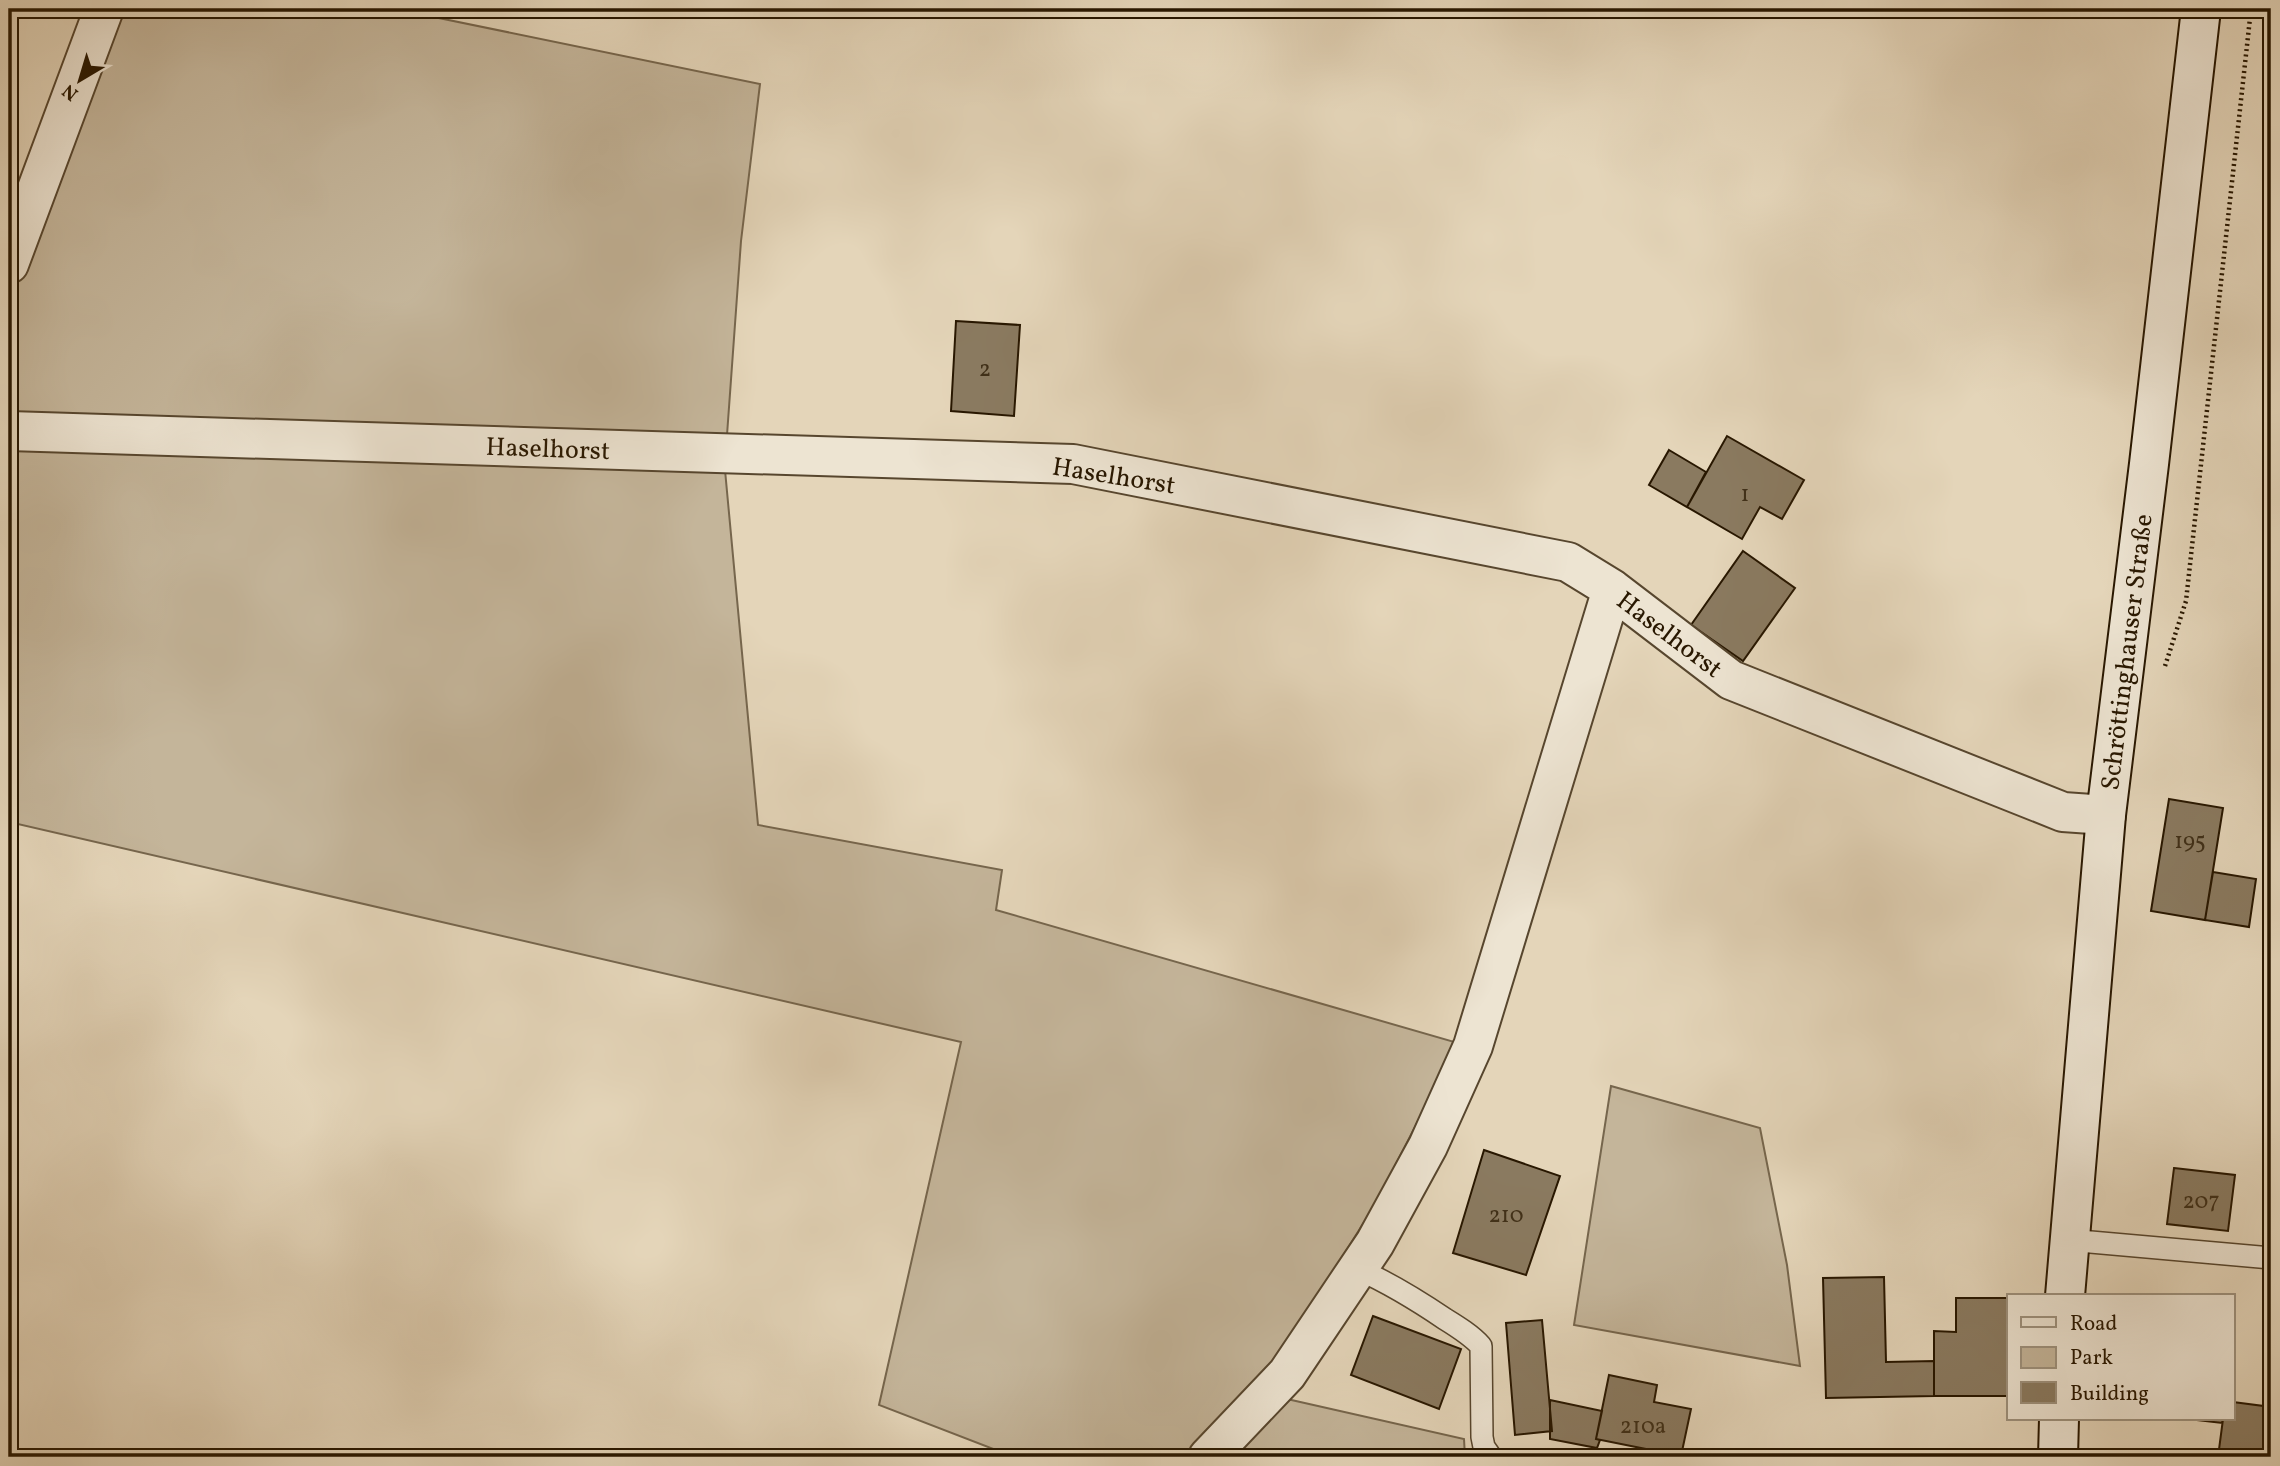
<svg xmlns="http://www.w3.org/2000/svg" width="2280" height="1466" font-family="Vollkorn,serif">
  <rect width="100%" height="100%" fill="#e4d5b9"/>
  <filter id="stains"><feTurbulence type="fractalNoise" baseFrequency=".00286" numOctaves="4"/><feColorMatrix values="0 0 0 0 .2 0 0 0 0 .09 0 0 0 0 .02 0 0 0 .5 -.17"/></filter>
  <radialGradient id="worn" r=".72"><stop offset=".6" stop-color="#630" stop-opacity="0"/><stop offset="1" stop-color="#630" stop-opacity=".3"/></radialGradient>
  <!-- green -->
  <path fill="#c4b59a" stroke="#76664d" stroke-width="2" d="M115 9H395L760 84 741 241 727 435 9 415V298Z
    M9 450 725 470 758 825 1002 870 996 910 1458 1043 1376 1203 1270 1373 1192 1457H1014L879 1405 961 1042 9 822Z
    M1611 1086 1760 1128 1787 1265 1800 1366 1574 1325Z
    M1287 1399 1464 1439 1465 1457H1235Z"/>
  <!-- building -->
  <path fill="#8a7a60" stroke="#281700" stroke-width="2" d="M956 321 1020 325 1014 416 951 411Z
    M1727 436 1804 480 1782 519 1760 507 1742 539 1687 507Z
    M1669 450 1706 472 1687 507 1649 485Z
    M1743 551 1795 588 1743 661 1691 625Z
    M2169 799 2223 808 2205 920 2151 911Z
    M2213 872 2256 879 2249 927 2205 920Z
    M1484 1150 1560 1176 1526 1275 1453 1253Z
    M2174 1168 2235 1175 2228 1231 2167 1224Z
    M1884 1277 1886 1362 1934 1361V1396L1826 1398 1823 1278Z
    M1956 1298H2009V1396H1934V1331L1956 1332Z
    M1373 1316 1461 1349 1439 1409 1351 1375Z
    M1542 1320 1552 1431 1515 1435 1506 1323Z
    M1609 1375 1657 1385 1654 1402 1691 1409 1681 1456 1596 1439Z
    M1550 1400 1602 1411 1596 1439 1600 1440 1597 1448 1550 1439Z
    M2233 1402 2271 1407V1457H2218L2223 1419H2233Z
    M2188 1419H2223L2222 1423Z"/>
  <g fill="none" stroke-linecap="round" stroke-linejoin="round">
    <defs>
      <path id="lane" d="M2068 1240 2271 1258
        M1358 1269C1389 1283 1417 1300 1445 1319 1458 1327 1471 1335 1481 1346L1482 1437 1484 1447 1491 1457"/>
      <path id="street" d="M9 264 104 9
        M9 431 1073 464 1568 562 1612 589 1731 680 2063 812 2106 815
        M1208 1457 1287 1374 1375 1243 1428 1146 1473 1046 1612 589"/>
      <path id="secondary" d="M2065 1296 2106 815 2149 464 2201 9
        M2058 1457 2059 1419"/>
    </defs>
    <!-- lane casing -->
    <use href="#lane" stroke="#57462e" stroke-width="24"/>
    <!-- street casing -->
    <use href="#street" stroke="#57462e" stroke-width="42"/>
    <!-- secondary casing -->
    <use href="#secondary" stroke="#281700" stroke-width="42"/>
    <!-- path -->
    <path stroke="#281700" stroke-width="4.5" stroke-dasharray="2 3.5" stroke-linecap="butt" d="M2165 666 2186 601 2251 9"/>
    <!-- lane -->
    <use href="#lane" stroke="#ede4d2" stroke-width="21"/>
    <!-- street -->
    <use href="#street" stroke="#ede4d2" stroke-width="38"/>
    <!-- secondary -->
    <use href="#secondary" stroke="#ede4d2" stroke-width="38"/>
  </g>
  <g text-anchor="middle" stroke-width="5" stroke-linejoin="round" paint-order="stroke">
    <!-- number labels -->
    <g font-size="23" fill="#403018">
      <text x="985" y="376">2</text>
      <text x="1745" y="501">1</text>
      <text x="2190" y="848">195</text>
      <text x="2201" y="1208">207</text>
      <text x="1506" y="1222">210</text>
      <text x="1643" y="1433">210a</text>
    </g>
    <!-- street labels -->
    <g font-size="26" fill="#281700" stroke="#ede4d2">
      <text transform="translate(548 448) rotate(2)" y="9">Haselhorst</text>
      <text transform="translate(1114 475) rotate(9)" y="9">Haselhorst</text>
      <text transform="translate(1670 634) rotate(37)" y="9">Haselhorst</text>
      <text transform="translate(2126 652) rotate(-83)" y="9">Schröttinghauser Straße</text>
    </g>
  </g>
  <!-- margin -->
  <rect width="2280" height="1466" fill="none" stroke="#e4d5b9" stroke-width="35"/>
  <rect x="10" y="10" width="2259" height="1445" fill="none" stroke="#281700" stroke-width="3.5"/>
  <rect x="18" y="18" width="2245" height="1431" fill="none" stroke="#281700" stroke-width="2"/>
  <!-- legend -->
  <rect x="2007" y="1294" width="228" height="126" fill="#ede4d2" stroke="#9e927e" stroke-width="2"/>
  <rect x="2021" y="1317" width="35" height="10" fill="#ede4d2" stroke="#9e927e" stroke-width="2"/>
  <text x="2070" y="1330" font-size="21" fill="#281700">Road</text>
  <rect x="2021" y="1347" width="35" height="21" fill="#c4b59a" stroke="#9e927e" stroke-width="2"/>
  <text x="2070" y="1364" font-size="21" fill="#281700">Park</text>
  <rect x="2021" y="1382" width="35" height="21" fill="#8a7a60" stroke="#9e927e" stroke-width="2"/>
  <text x="2070" y="1400" font-size="21" fill="#281700">Building</text>
  <!-- north arrow -->
  <g transform="translate(80 80) rotate(218)" stroke="#ede4d2" stroke-width="5" paint-order="stroke">
  <path d="M0-5L12 26L0 18L-12 26Z" fill="#281700"/>
  <text y="-10" font-size="19" font-weight="bold" text-anchor="middle" fill="#281700">N</text>
  </g>
  <rect width="100%" height="100%" filter="url(#stains)"/>
  <rect width="100%" height="100%" fill="url(#worn)"/>
</svg>
